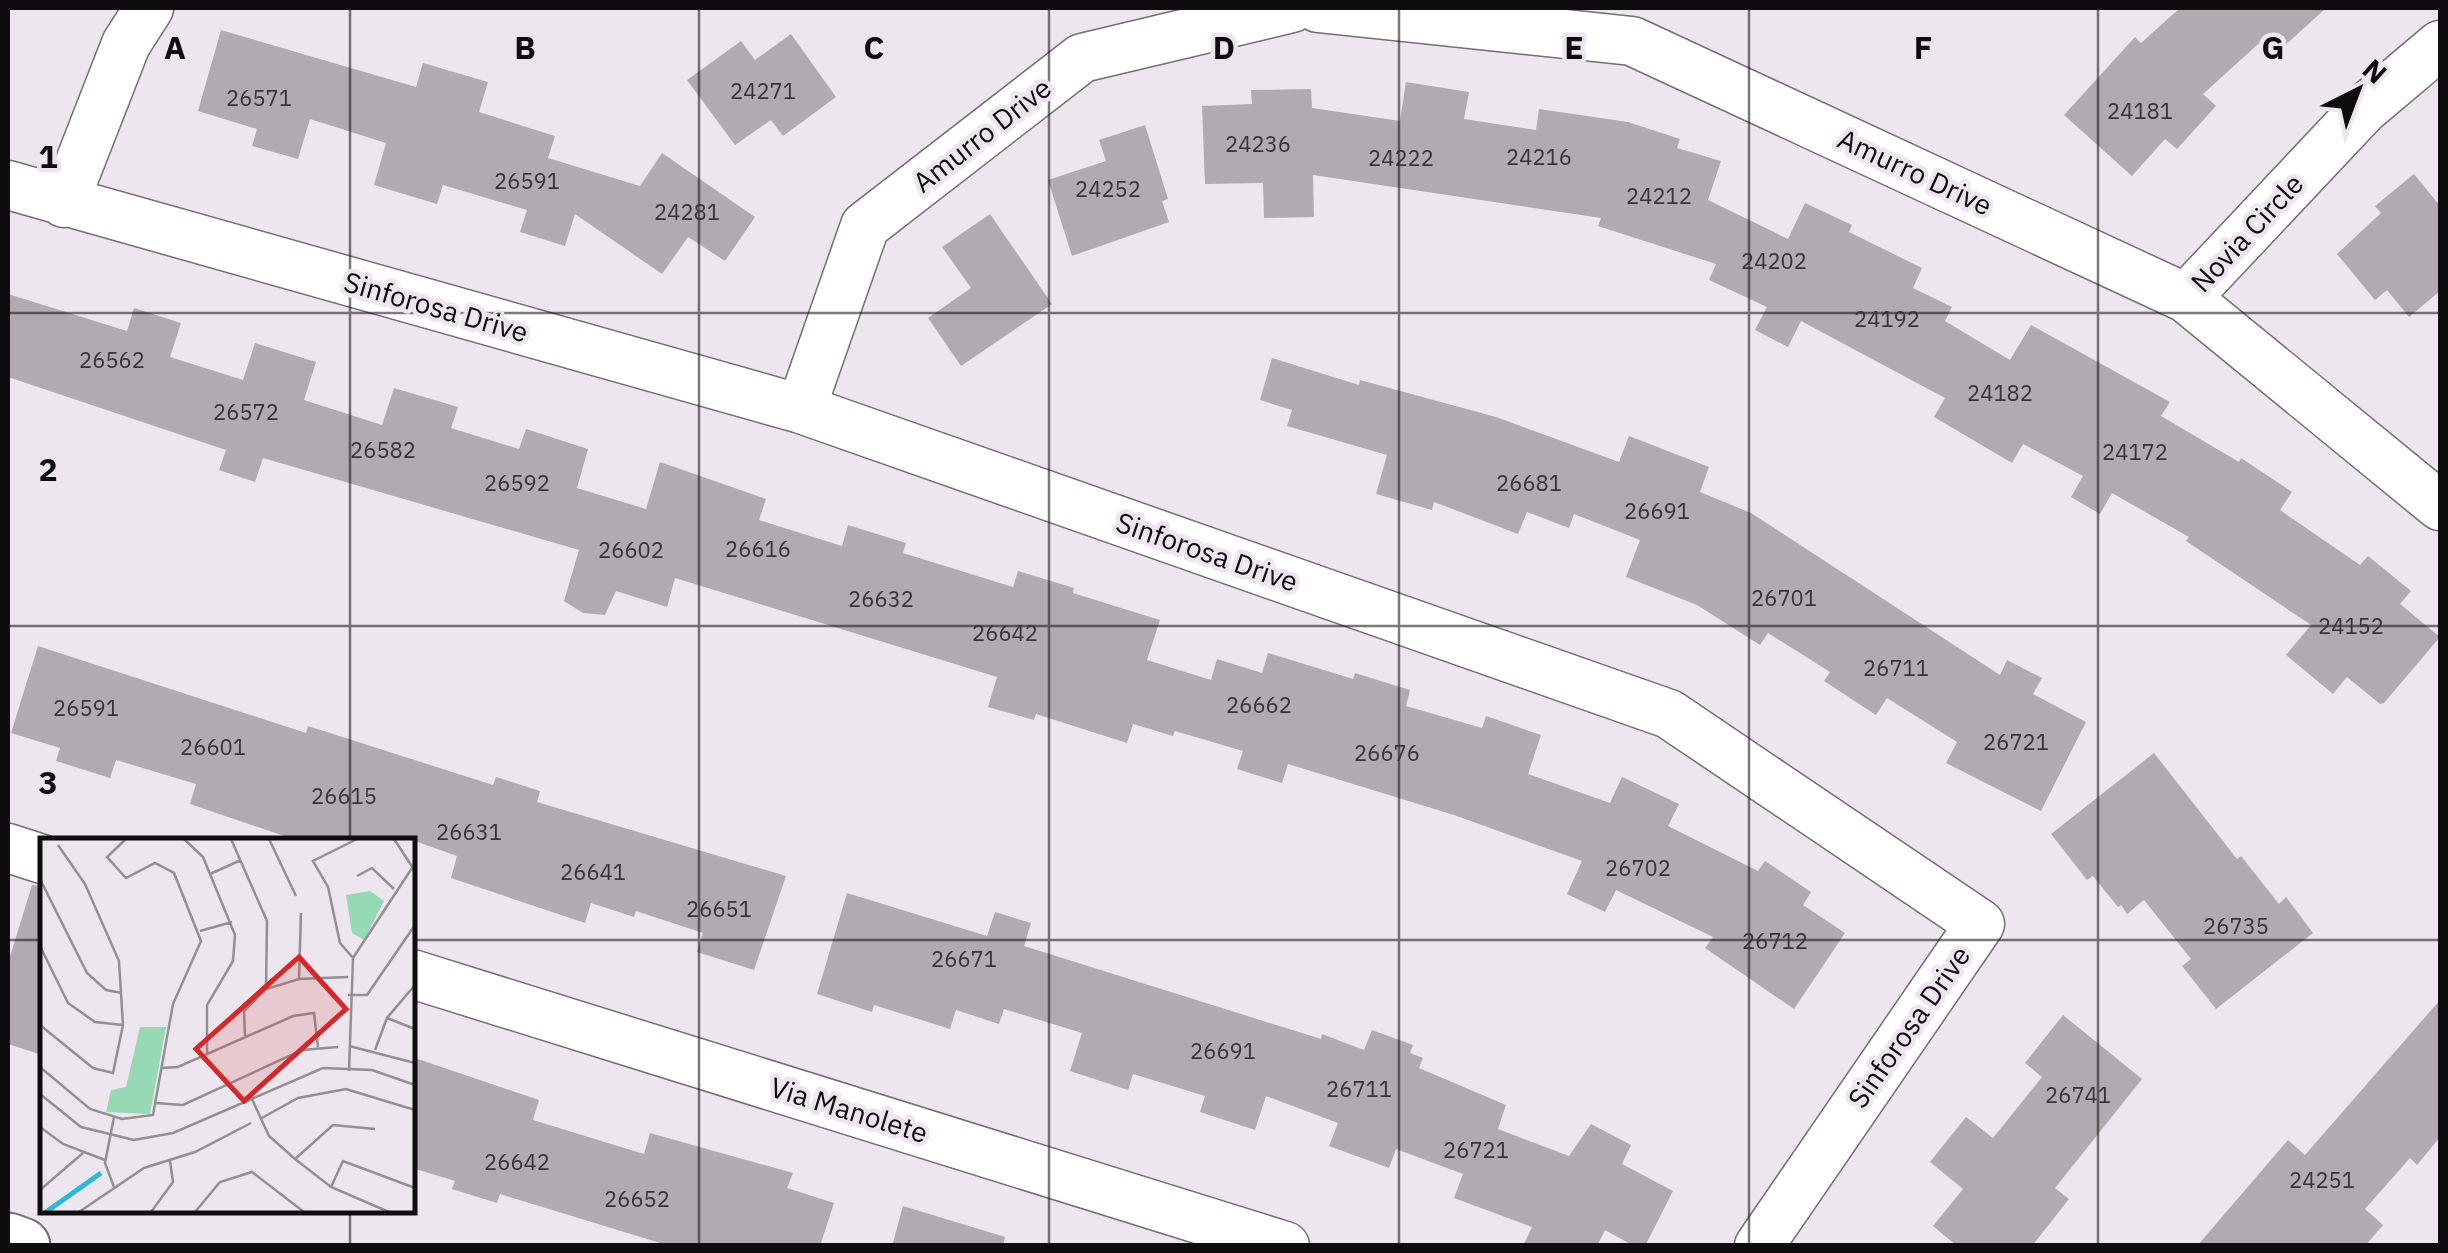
<svg xmlns="http://www.w3.org/2000/svg" width="2448" height="1253" font-family="'IBM Plex Sans',sans-serif">
  <rect width="100%" height="100%" fill="#ede6ee"/>
  <!-- building -->
  <path fill="#b2aab1" d="M2180 8H2326L2280 50 2267 36 2203 94 2216 106 2177 149 2165 139 2132 176 2064 115 2135 37 2141 43Z
    M221 30 416 87 423 63 488 82 479 112 555 136 548 158 640 186 662 153 755 217 725 261 688 237 662 274 575 214 565 246 520 232 527 210 443 185 437 204 374 185 386 143 310 119 298 159 252 146 257 129 198 111Z
    M791 34 836 97 783 136 771 120 735 145 687 80 741 41 755 60Z
    M1406 82 1469 92 1464 119 1536 130 1539 109 1628 122 1680 139 1677 148 1721 161 1708 200 1788 239 1805 203 1852 225 1849 232 1922 268 1913 288 1952 307 1945 321 2010 360 2031 325 2170 402 2161 416 2239 462 2241 458 2292 492 2280 510 2360 565 2368 556 2411 591 2400 604 2440 637 2384 703 2380 704 2347 677 2333 694 2286 655 2311 625 2186 541 2189 537 2112 493 2100 514 2071 497 2083 476 2023 444 2012 463 1934 417 1945 398 1801 321 1788 347 1755 330 1767 307 1709 280 1716 264 1598 226 1601 218 1313 175 1314 217 1264 218 1263 183 1205 184 1202 106 1252 104 1251 90 1311 89 1312 108 1400 121Z
    M1145 125 1168 199 1162 201 1169 222 1072 256 1048 180 1106 161 1099 140Z
    M2414 174 2440 206V291L2409 317 2387 290 2375 300 2337 254 2381 213 2375 206Z
    M990 214 1052 304 961 366 928 318 971 288 942 247Z
    M8 294 127 331 134 308 181 323 170 357 243 380 255 343 316 362 304 400 382 425 394 388 458 407 451 428 519 449 526 429 588 449 577 488 646 509 660 462 766 499 759 520 842 546 848 525 906 543 903 553 1013 587 1018 571 1074 588 1073 593 1160 620 1147 660 1211 680 1217 659 1262 673 1268 653 1353 679 1355 673 1410 690 1406 706 1482 728 1486 716 1541 735 1528 774 1610 803 1622 777 1679 804 1668 826 1758 871 1765 861 1811 892 1803 905 1845 933 1794 1009 1705 948 1713 937 1616 890 1605 912 1567 894 1582 861 1454 815 1288 764 1282 783 1237 769 1243 751 1175 731 1173 736 1133 724 1127 743 1036 714 1034 720 988 707 997 677 675 578 667 607 616 591 605 615 583 613 564 601 579 550 263 458 255 482 219 470 226 450 8 377Z
    M1272 358 1359 385 1360 380 1496 417 1619 462 1629 436 1709 467 1700 492 1751 513 2000 675 2007 660 2042 678 2033 694 2086 722 2041 811 1946 763 1957 742 1887 698 1876 715 1824 681 1830 672 1768 633 1760 645 1697 605 1626 577 1640 540 1574 514 1569 528 1527 512 1518 534 1434 502 1432 510 1376 494 1387 455 1287 426 1292 410 1260 400Z
    M38 646 306 733 308 726 493 785 496 777 540 791 537 802 786 876 754 970 697 952 703 933 636 911 634 917 591 903 585 923 451 878 457 856 412 840H296L190 804 196 784 116 760 110 778 56 761 60 748 11 733Z
    M2154 753 2237 859 2241 856 2279 904 2286 897 2313 933 2216 1009 2182 966 2191 959 2144 900 2127 914 2121 905 2118 907 2093 876 2087 880 2051 834Z
    M32 885 42 886V1055L8 1044V963Z
    M847 893 987 936 995 912 1031 923 1024 946 1321 1039 1322 1034 1364 1050 1372 1030 1413 1045 1410 1053 1423 1058 1419 1068 1506 1105 1498 1129 1569 1156 1591 1124 1631 1145 1622 1164 1673 1191 1645 1246H1634L1605 1230 1597 1246H1523L1532 1227 1454 1198 1463 1174 1396 1149 1389 1168 1329 1146 1338 1123 1266 1096 1255 1130 1200 1112 1205 1096 1133 1074 1128 1090 1070 1071 1082 1033 1004 1009 999 1024 956 1010 950 1029 874 1005 872 1012 817 994Z
    M2440 1000V1137L2417 1165 2410 1158 2365 1209 2383 1225 2365 1246H2197L2288 1140 2305 1155Z
    M2063 1015 2142 1079 2055 1188 2069 1199 2032 1246H1957L1933 1226 1963 1189 1930 1162 1966 1117 1993 1138 2042 1077 2025 1063Z
    M412 1057 539 1100 533 1120 644 1154 650 1133 793 1173 787 1188 834 1203 820 1246H670L500 1194 497 1203 452 1189 455 1181 412 1168Z
    M903 1206 1005 1237 1003 1246H892Z"/>
  <g fill="none" stroke-linecap="round" stroke-linejoin="round">
    <defs>
      <path id="street" d="M1318 8 1632 41 2186 298 2440 506
        M8 185 801 409 1669 714 1980 924 1759 1246
        M64 203 126 44 149 8
        M2186 298 2363 110 2440 45
        M801 409 865 226 1082 58 1292 8
        M8 848 42 859
        M412 974 1285 1246"/>
      <path id="secondary" d="M8 1241 22 1246"/>
    </defs>
    <!-- street casing -->
    <use href="#street" stroke="#736d74" stroke-width="51"/>
    <!-- secondary casing -->
    <use href="#secondary" stroke="#736d74" stroke-width="59"/>
    <!-- street -->
    <use href="#street" stroke="#fff" stroke-width="48"/>
    <!-- secondary -->
    <use href="#secondary" stroke="#fff" stroke-width="55"/>
  </g>
  <!-- grid -->
  <path fill="none" stroke="#0e0c0f" stroke-width="2.5" stroke-opacity="0.55" d="M350 8V840M699 8V1246M1049 8V1246M1399 8V1246M1749 8V1246M2098 8V1246M8 313H2440M8 626H2440M8 940H42M412 940H2440M350 1210V1246"/>
  <g text-anchor="middle" stroke-width="9" stroke-linejoin="round" paint-order="stroke">
    <!-- number labels -->
    <g font-size="22" fill="#373438">
      <text x="763" y="99">24271</text>
      <text x="259" y="106">26571</text>
      <text x="2140" y="119">24181</text>
      <text x="1258" y="152">24236</text>
      <text x="1539" y="165">24216</text>
      <text x="1401" y="166">24222</text>
      <text x="527" y="189">26591</text>
      <text x="1108" y="197">24252</text>
      <text x="1659" y="204">24212</text>
      <text x="687" y="220">24281</text>
      <text x="1774" y="269">24202</text>
      <text x="1887" y="327">24192</text>
      <text x="112" y="368">26562</text>
      <text x="2000" y="401">24182</text>
      <text x="246" y="420">26572</text>
      <text x="383" y="458">26582</text>
      <text x="2135" y="460">24172</text>
      <text x="517" y="491">26592</text>
      <text x="1529" y="491">26681</text>
      <text x="1657" y="519">26691</text>
      <text x="758" y="557">26616</text>
      <text x="631" y="558">26602</text>
      <text x="1784" y="606">26701</text>
      <text x="881" y="607">26632</text>
      <text x="2351" y="634">24152</text>
      <text x="1005" y="641">26642</text>
      <text x="1896" y="676">26711</text>
      <text x="1259" y="713">26662</text>
      <text x="86" y="716">26591</text>
      <text x="2016" y="750">26721</text>
      <text x="213" y="755">26601</text>
      <text x="1387" y="761">26676</text>
      <text x="344" y="804">26615</text>
      <text x="469" y="840">26631</text>
      <text x="1638" y="876">26702</text>
      <text x="593" y="880">26641</text>
      <text x="719" y="917">26651</text>
      <text x="2236" y="934">26735</text>
      <text x="1775" y="949">26712</text>
      <text x="964" y="967">26671</text>
      <text x="1223" y="1059">26691</text>
      <text x="1359" y="1097">26711</text>
      <text x="2078" y="1103">26741</text>
      <text x="1476" y="1158">26721</text>
      <text x="517" y="1170">26642</text>
      <text x="2322" y="1188">24251</text>
      <text x="637" y="1207">26652</text>
    </g>
    <!-- street labels -->
    <g font-size="28" fill="#0e0c0f" stroke="#ede6ee">
      <text transform="translate(982 135) rotate(-38)" y="10">Amurro Drive</text>
      <text transform="translate(1915 172) rotate(25)" y="10">Amurro Drive</text>
      <text transform="translate(2247 233) rotate(-47)" y="10">Novia Circle</text>
      <text transform="translate(436 307) rotate(16)" y="10">Sinforosa Drive</text>
      <text transform="translate(1207 552) rotate(19)" y="10">Sinforosa Drive</text>
      <text transform="translate(1909 1027) rotate(-55)" y="10">Sinforosa Drive</text>
      <text transform="translate(849 1110) rotate(17)" y="10">Via Manolete</text>
    </g>
  </g>
  <!-- overview -->
  <g transform="translate(40 838)">
    <rect width="375" height="375" fill="#ede6ee"/>
    <path d="M330 53 344 63 324 102 312 95 306 57ZM100 189H126L110 276 66 274 71 252 86 249Z" fill="#97d9b4"/>
    <path fill="none" stroke="#30b8d9" stroke-width="5" d="M6 374 61 335"/>
    <path fill="none" stroke="#948f95" stroke-width="2.5" d="M144 1 163 19 195 97 193 123 167 167V217M191 1 227 83 226 151M229 1 256 58M354 1 375 33M170 36 201 22M317 38 332 30 354 51M0 41 47 135 66 152 82 155M160 93 192 84M0 108 28 165 55 184 83 187M313 120 300 105 288 49 273 23 317 1M259 141 261 75M308 157H327L375 87M347 180 375 191M0 187 53 230 73 235 83 187 79 123 45 46 18 7M205 198 204 173 226 151 259 141 308 139M309 208 375 225M335 212 347 180 375 147M0 229 50 271 82 281 113 277 133 166 161 103 134 35 115 25 86 40 67 19 86 1M121 230 138 229 253 178 274 175 278 209M309 233 313 120 372 30M0 256 41 289 94 302 133 295 283 230 332 232 375 247M211 259 229 298 255 321 291 349 349 374M115 265 143 267 262 212 298 209M74 279 65 325 74 349M220 281 258 260 306 251 375 272M0 289 23 306 65 322M255 321 293 287 335 291M291 349 303 323 375 350M0 352 43 315M39 374 104 330 155 314 211 285M111 374 133 344 130 323M155 374 180 344 212 334 264 374"/>
    <path fill="#d62828" fill-opacity="0.15" stroke="#d62828" stroke-width="5" d="M259 119 306 171 204 263 156 211Z"/>
    <rect width="375" height="375" fill="none" stroke="#0e0c0f" stroke-width="5"/>
  </g>
  <g font-size="32" text-anchor="middle" font-weight="bold" fill="#0e0c0f" stroke="#ede6ee" stroke-width="9" stroke-linejoin="round" paint-order="stroke">
    <text x="175" y="59">A</text>
    <text x="525" y="59">B</text>
    <text x="874" y="59">C</text>
    <text x="1224" y="59">D</text>
    <text x="1574" y="59">E</text>
    <text x="1923" y="59">F</text>
    <text x="2273" y="59">G</text>
    <text x="48" y="168">1</text>
    <text x="48" y="481">2</text>
    <text x="48" y="794">3</text>
  </g>
  <!-- border -->
  <rect width="2448" height="1253" fill="none" stroke="#0e0c0f" stroke-width="20"/>
  <!-- north arrow -->
  <g transform="translate(2358 90) rotate(42)" stroke="#ede6ee" stroke-width="8" paint-order="stroke">
  <path d="M0-8L18 38L0 25L-18 38Z" fill="#0e0c0f"/>
  <text y="-15" font-size="28" font-weight="bold" text-anchor="middle" fill="#0e0c0f">N</text>
  </g>
</svg>
